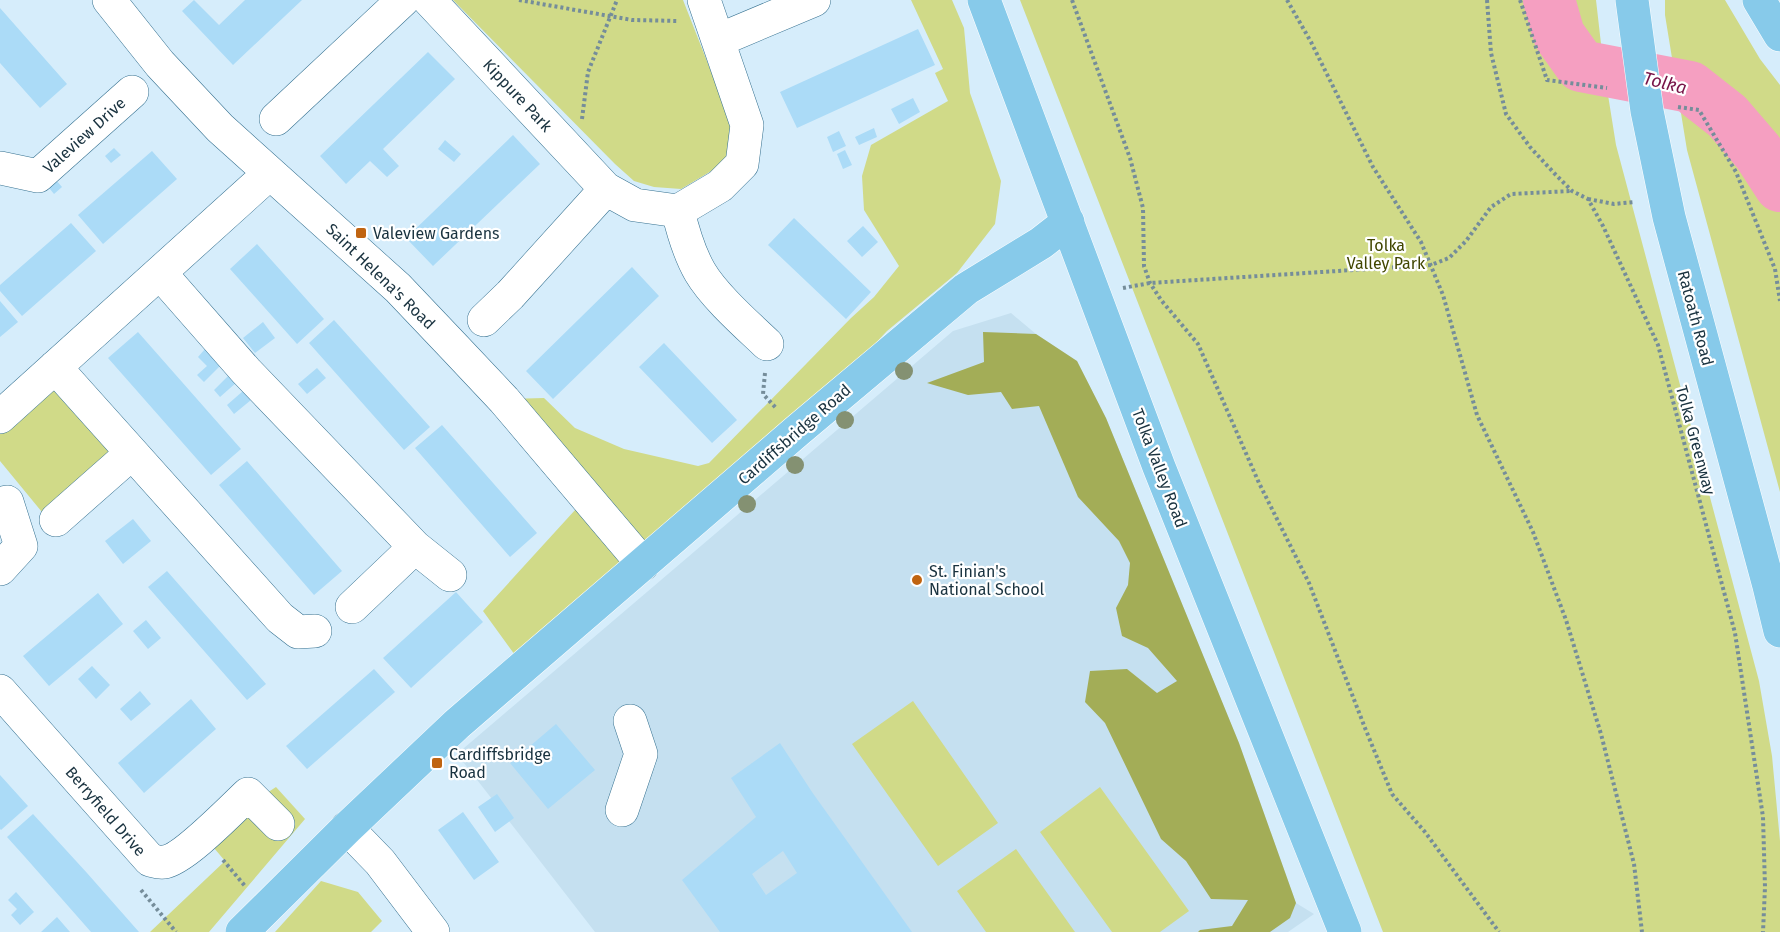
<svg xmlns="http://www.w3.org/2000/svg" width="1780" height="932" font-family="'Fira Sans',sans-serif">
  <rect width="100%" height="100%" fill="#d6edfb"/>
  <!-- built -->
  <path fill="#c5e0f0" d="M1011 313 1036 334 1077 361 1106 418 1239 743 1296 903 1314 914 1288 932H595L457 754 953 331Z"/>
  <!-- green -->
  <path fill="#d0da88" d="M453 0H683L732 125 728 156 713 170 681 189 654 187 634 181 615 164Z
    M911 0H952L964 28 970 93 1001 181 995 224 957 273 887 331 795 429 643 561 506 399 544 398 575 428 624 449 698 466 709 463 851 318 874 297 899 266 864 210 862 176 871 145 948 101 935 73 943 69Z
    M1020 0H1596L1604 70 1616 145 1759 681 1772 756 1780 841V932H1383Z
    M1665 0H1725L1760 59 1780 85V492L1687 150 1665 15Z
    M56 370 130 453 51 523 0 461V418Z
    M586 498 641 563 523 666 483 611Z
    M913 701 998 823 938 866 852 744Z
    M276 787 305 819 209 932H150L225 861 203 835Z
    M1100 787 1189 911 1160 932H1112L1040 832Z
    M1016 849 1075 932H986L957 891Z
    M321 881 358 892 382 921 371 932H275Z"/>
  <!-- forest -->
  <path fill="#a3ad57" d="M983 332 1036 334 1077 361 1106 418 1239 743 1296 903 1290 918 1270 932H1198L1200 930 1232 926 1248 900 1211 899 1186 861 1161 839 1105 723 1085 702 1090 671 1127 669 1157 693 1177 681 1148 648 1122 636 1116 608 1128 585 1130 563 1119 541 1078 497 1039 406 1012 409 1001 392 968 395 927 383 984 362Z"/>
  <g fill="none" stroke-linecap="round" stroke-linejoin="round">
    <!-- river -->
    <path stroke="#f59fc1" stroke-width="52" d="M1549 0 1559 35 1581 66 1690 87 1727 116 1758 152 1780 186"/>
  </g>
  <!-- building -->
  <path fill="#abdbf7" fill-rule="evenodd" d="M194 0 219 25 245 0H302L233 65 182 11Z
    M0 8 67 84 40 108 0 63Z
    M918 29 935 65 797 128 780 92Z
    M428 52 455 79 383 149 399 166 387 177 370 161 346 184 320 156Z
    M913 98 920 112 899 124 891 109Z
    M874 128 877 137 859 145 855 137Z
    M839 131 846 146 833 152 827 137Z
    M513 135 540 164 433 266 406 238Z
    M445 140 461 154 454 162 438 149Z
    M114 148 121 155 111 163 105 156Z
    M845 150 852 165 843 169 837 154Z
    M152 151 177 179 103 244 78 215Z
    M49 172 62 187 54 194 41 178Z
    M794 218 871 292 846 319 768 245Z
    M71 223 96 251 22 316 0 291V285Z
    M863 226 878 242 862 257 847 241Z
    M257 244 324 319 297 344 230 269Z
    M632 267 659 296 553 399 526 371Z
    M0 301 18 322 0 337Z
    M334 320 430 427 404 450 309 343Z
    M263 322 275 338 255 353 243 338Z
    M138 332 241 449 211 475 108 358Z
    M664 343 737 420 712 443 639 367Z
    M205 349 221 365 204 382 197 375 207 366 198 357Z
    M317 368 326 378 307 394 298 384Z
    M229 375 237 382 220 397 214 390Z
    M243 391 251 400 234 414 227 405Z
    M442 425 537 533 510 557 415 448Z
    M247 461 342 571 314 595 219 485Z
    M133 519 151 541 123 564 105 541Z
    M167 571 266 684 247 700 148 587Z
    M456 592 483 622 411 688 383 658Z
    M98 593 123 624 49 686 23 656Z
    M146 620 161 638 148 649 133 631Z
    M92 666 110 685 96 699 78 679Z
    M374 669 395 692 307 769 286 746Z
    M140 691 151 704 131 721 120 709Z
    M191 699 216 729 144 793 118 763Z
    M556 724 595 770 548 809 510 763Z
    M780 743 812 792 912 932H720L682 880 756 817 731 778ZM783 851 797 873 766 895 752 874Z
    M0 775 28 806 1 830 0 829Z
    M497 794 514 818 495 832 478 807Z
    M463 812 499 862 474 880 438 830Z
    M33 814 87 873 139 932H91L25 857 7 837Z
    M16 892 34 912 20 925 11 915 17 909 8 900Z
    M57 917 70 932H41Z"/>
  <g fill="none" stroke-linecap="round" stroke-linejoin="round">
    <defs>
      <path id="minor" d="M109 0 160 64 220 128 398 288 455 348 504 400 643 564
        M429 0 606 189 635 205 678 211 720 186 742 164 747 125 704 0
        M719 40 814 0
        M276 119 403 0
        M0 168 38 176 132 92
        M678 211C683 232 689 253 700 272 714 296 747 325 767 344
        M160 273 246 371 415 547 450 575
        M484 320 510 295 606 189
        M55 367 280 618 298 632 315 631
        M0 417 270 173
        M56 520 132 453
        M0 569 21 546 7 502
        M352 607 415 547
        M0 691 150 860C154 861 160 863 164 862 183 860 233 808 248 794L278 824
        M622 810 641 754 630 721
        M347 828 380 862 433 932"/>
      <path id="major" d="M984 0 1159 467 1345 932
        M1632 0 1647 111 1669 217 1769 586 1780 631
        M1759 0 1780 35
        M242 932 347 828 457 724 797 431 966 289 1041 243 1068 222"/>
    </defs>
    <!-- minor casing -->
    <use href="#minor" stroke="#377291" stroke-width="34"/>
    <!-- major casing -->
    <use href="#major" stroke="#fff" stroke-width="34"/>
    <!-- path -->
    <path stroke="#758d9a" stroke-width="4" stroke-dasharray="3 3" stroke-linecap="butt" d="M519 0 632 20 679 21
      M1072 0 1130 158 1143 208 1144 266 1150 283 1161 300 1198 344 1259 483 1309 583 1365 728 1392 794 1425 832 1499 932
      M1287 0 1311 42 1373 167 1421 242 1443 295 1477 415 1533 532 1566 620 1601 734 1634 864 1642 932
      M1487 0 1491 53 1506 114 1530 147 1554 173 1572 191 1588 199 1603 226 1658 345 1735 633 1763 817 1765 887 1763 932
      M1520 0 1547 80 1607 88
      M1678 107 1699 110 1736 172 1775 269 1780 301
      M582 119 588 72 617 0
      M1588 199 1614 204 1634 202
      M1123 288 1150 283 1431 265 1449 258 1466 241 1491 207 1511 194 1571 191
      M765 373 763 394 776 408
      M223 860 245 886
      M141 890 176 932"/>
    <!-- minor -->
    <use href="#minor" stroke="#fff" stroke-width="33"/>
    <!-- major -->
    <use href="#major" stroke="#87caea" stroke-width="33"/>
  </g>
  <!-- trees -->
  <g fill="#849172">
    <circle cx="904" cy="371" r="9"/>
    <circle cx="845" cy="420" r="9"/>
    <circle cx="795" cy="465" r="9"/>
    <circle cx="747" cy="504" r="9"/>
  </g>
  <!-- markers -->
  <g fill="#c06411" stroke="#fff" stroke-width="2">
    <rect x="355" y="227" width="12" height="12" rx="3"/>
    <circle cx="917" cy="580" r="6"/>
    <rect x="431" y="757" width="12" height="12" rx="3"/>
  </g>
  <g text-anchor="middle" stroke-width="4.5" stroke-linejoin="round" paint-order="stroke">
    <!-- street labels -->
    <g font-size="16" fill="#19323f" stroke="#fff">
      <text transform="translate(518 95) rotate(47)" y="6">Kippure Park</text>
      <text transform="translate(84 135) rotate(-42)" y="6">Valeview Drive</text>
      <text transform="translate(381 276) rotate(44)" y="6">Saint Helena's Road</text>
      <text transform="translate(1696 318) rotate(75)" y="6">Ratoath Road</text>
      <text transform="translate(794 434) rotate(-41)" y="6">Cardiffsbridge Road</text>
      <text transform="translate(1696 440) rotate(75)" y="6">Tolka Greenway</text>
      <text transform="translate(1160 468) rotate(69)" y="6">Tolka Valley Road</text>
      <text transform="translate(106 811) rotate(49)" y="6">Berryfield Drive</text>
    </g>
    <!-- poi labels -->
    <g font-size="16" fill="#19323f" stroke="#fff" text-anchor="start">
      <text x="373" y="239">Valeview Gardens</text>
      <text x="929" y="577">St. Finian's<tspan x="929" dy="18">National School</tspan></text>
      <text x="449" y="760">Cardiffsbridge<tspan x="449" dy="18">Road</tspan></text>
    </g>
    <!-- park labels -->
    <g font-size="16" fill="#414601" stroke="#fff">
      <text x="1386" y="251">Tolka<tspan x="1386" dy="18">Valley Park</tspan></text>
    </g>
    <!-- water labels -->
    <g font-size="18" font-style="italic" fill="#771448" stroke="#fff">
      <text transform="translate(1665 83) rotate(14)" y="6">Tolka</text>
    </g>
  </g>
</svg>
